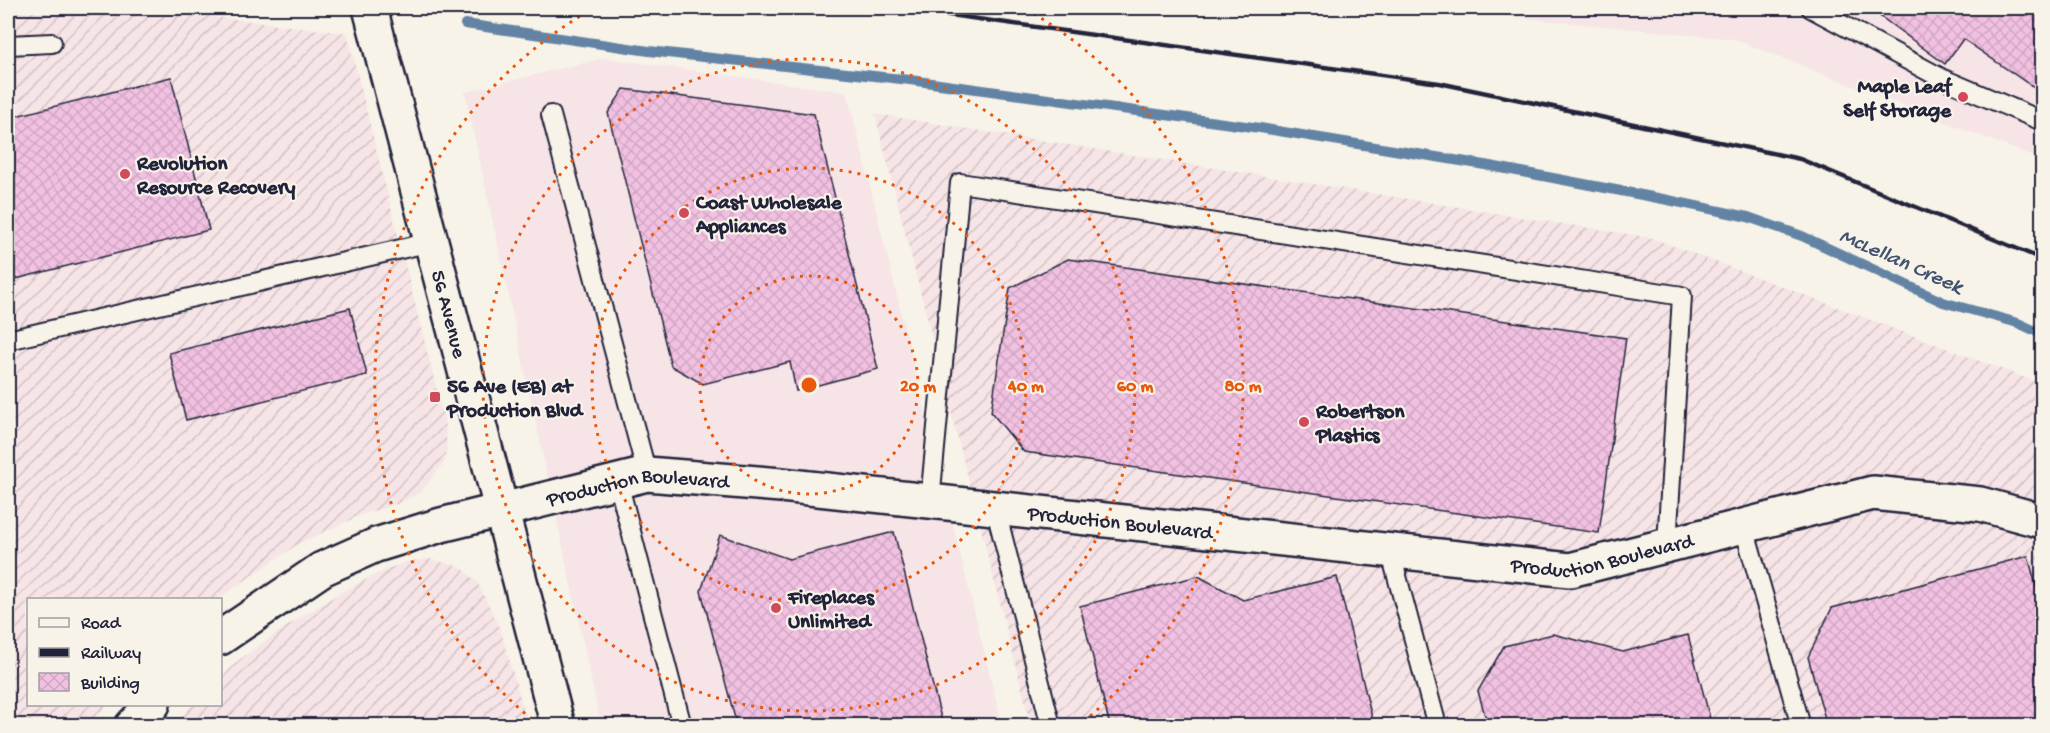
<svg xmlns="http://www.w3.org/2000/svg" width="2050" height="733" font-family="'Gochi Hand',sans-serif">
  <defs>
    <pattern id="industrial-furrows" width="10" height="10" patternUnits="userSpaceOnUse" patternTransform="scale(1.5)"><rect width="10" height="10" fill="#f6e4e6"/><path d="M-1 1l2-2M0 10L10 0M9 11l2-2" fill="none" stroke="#d3c3c6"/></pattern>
    <pattern id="building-cross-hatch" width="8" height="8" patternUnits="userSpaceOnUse" patternTransform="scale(1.5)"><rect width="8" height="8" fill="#f2c1e2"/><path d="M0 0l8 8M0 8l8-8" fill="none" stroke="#cfa6c3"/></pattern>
  </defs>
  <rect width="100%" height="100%" fill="#f7f3e8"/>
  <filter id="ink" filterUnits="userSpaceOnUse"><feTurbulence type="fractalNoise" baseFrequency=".0167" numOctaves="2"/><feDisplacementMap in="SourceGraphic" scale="12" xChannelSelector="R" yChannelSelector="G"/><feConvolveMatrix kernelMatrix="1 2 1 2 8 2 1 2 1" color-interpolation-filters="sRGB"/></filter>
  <g filter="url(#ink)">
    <!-- built -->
    <path fill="#f6e4e6" d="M1424 8H2042V160L1734 39Z
      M604 58 847 92 1002 725H601L465 92Z"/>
    <!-- industrial -->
    <path fill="url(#industrial-furrows)" d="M8 8H142L347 33 444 419 447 444 445 461 421 492 397 504 363 514 298 544 218 599 28 600V704L108 705 85 725H8Z
      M875 114 1652 238 2042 384V725H1031Z
      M429 559 461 567 477 582 500 628 528 725H173L193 705 220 704 221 678 239 660 280 631 341 592 387 569 410 561Z"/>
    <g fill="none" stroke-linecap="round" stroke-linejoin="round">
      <!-- stream -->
      <path stroke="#6383a5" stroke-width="10" d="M465 24 649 51 910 80 1260 128 1485 165 1668 200 1748 217 1802 236 1943 302 2018 323 2042 334"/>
    </g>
    <!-- building -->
    <path fill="url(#building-cross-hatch)" stroke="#22223b" stroke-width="1.5" d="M1869 8H2043V94L1963 39 1945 64Z
      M171 77 209 230 8 281V118Z
      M624 89 814 114 878 369 796 391 790 362 703 384 671 366 608 113Z
      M1068 259 1626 338 1599 533 1024 452 991 412 1010 288Z
      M350 308 367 375 186 420 169 353Z
      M894 532 943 726H737L701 591 720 535 789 559Z
      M2028 556 2043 611V726H1827L1808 657 1832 608Z
      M1198 576 1243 600 1337 577 1374 726H1110L1080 606Z
      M1553 634 1623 652 1688 635 1712 726H1488L1478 691 1504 646Z"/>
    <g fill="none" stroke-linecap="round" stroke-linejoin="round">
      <defs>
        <path id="service" d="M1811 8 1941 78 2042 121
          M8 45 52 43
          M551 115 647 474
          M8 340 431 242
          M618 482 682 726
          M930 501 960 183 1682 296 1667 544
          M995 507 1051 726
          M1743 524 1801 726
          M1390 550 1437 726"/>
        <g id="minor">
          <path id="s1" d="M220 638 322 569 376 545 441 525 647 474 781 485 1570 570 1873 493 1980 504 2042 521"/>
          <path d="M132 726 153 704"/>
        </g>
        <g id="secondary">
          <path id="s2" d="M370 8 558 726"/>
        </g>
      </defs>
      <!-- service casing -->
      <use href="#service" stroke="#22223b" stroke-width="22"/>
      <!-- minor casing -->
      <use href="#minor" stroke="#22223b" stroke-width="38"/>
      <!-- secondary casing -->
      <use href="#secondary" stroke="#22223b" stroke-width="38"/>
      <!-- service -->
      <use href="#service" stroke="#f7f3e8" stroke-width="18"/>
      <!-- minor -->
      <use href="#minor" stroke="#f7f3e8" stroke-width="33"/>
      <!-- secondary -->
      <use href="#secondary" stroke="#f7f3e8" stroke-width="33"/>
      <!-- rail -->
      <path stroke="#22223b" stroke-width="4.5" d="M899 8 1439 83 1800 159 2042 259"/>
    </g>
  </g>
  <!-- distance rings -->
  <g fill="none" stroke="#e8590c" stroke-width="3" stroke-dasharray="3 6">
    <circle cx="809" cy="385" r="109"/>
    <circle cx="809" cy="385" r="217"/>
    <circle cx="809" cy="385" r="326"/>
    <path d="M539 725A434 434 0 0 1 592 9M1026 9A434 434 0 0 1 1079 725"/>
  </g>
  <!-- markers -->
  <g fill="#d1495b" stroke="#f7f3e8" stroke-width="2">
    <circle cx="1963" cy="97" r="6"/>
    <circle cx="125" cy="174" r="6"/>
    <circle cx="684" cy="213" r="6"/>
    <rect x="429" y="391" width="12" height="12" rx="3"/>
    <circle cx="1304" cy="422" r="6"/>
    <circle cx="776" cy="608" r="6"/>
  </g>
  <g text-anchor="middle" stroke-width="4.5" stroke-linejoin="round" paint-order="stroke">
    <!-- poi labels -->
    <g font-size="21" font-weight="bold" fill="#22223b" stroke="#f7f3e8" text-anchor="start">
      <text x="1951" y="92" text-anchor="end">Maple Leaf<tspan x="1951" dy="24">Self Storage</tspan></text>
      <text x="137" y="169">Revolution<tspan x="137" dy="24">Resource Recovery</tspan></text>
      <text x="696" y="208">Coast Wholesale<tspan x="696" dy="24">Appliances</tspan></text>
      <text x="447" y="392">56 Ave (EB) at<tspan x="447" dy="24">Production Blvd</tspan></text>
      <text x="1316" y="417">Robertson<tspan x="1316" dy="24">Plastics</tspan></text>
      <text x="788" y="603">Fireplaces<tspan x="788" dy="24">Unlimited</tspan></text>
    </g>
    <!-- street labels -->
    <g font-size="21" fill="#22223b" stroke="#f7f3e8">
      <text dy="7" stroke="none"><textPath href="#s2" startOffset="316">56 Avenue</textPath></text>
      <text dy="7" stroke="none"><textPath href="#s1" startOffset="452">Production Boulevard</textPath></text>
      <text dy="7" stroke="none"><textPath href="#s1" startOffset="938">Production Boulevard</textPath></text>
      <text dy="7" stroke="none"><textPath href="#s1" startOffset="1424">Production Boulevard</textPath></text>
    </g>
    <!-- water labels -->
    <g font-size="22" font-style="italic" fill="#435270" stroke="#f7f3e8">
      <text transform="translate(1902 259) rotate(24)" y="8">McLellan Creek</text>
    </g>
  </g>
  <circle cx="809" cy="385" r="9" fill="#e8590c" stroke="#f7f3e8" stroke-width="3"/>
  <g font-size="18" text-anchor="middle" font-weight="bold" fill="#e8590c" stroke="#f7f3e8" stroke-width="4.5" stroke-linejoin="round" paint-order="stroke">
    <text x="918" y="391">20 m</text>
    <text x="1026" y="391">40 m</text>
    <text x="1135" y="391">60 m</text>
    <text x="1243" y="391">80 m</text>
  </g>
  <!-- margin -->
  <rect width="2050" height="733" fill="none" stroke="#f7f3e8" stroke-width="30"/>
  <rect x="15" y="15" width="2020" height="703" fill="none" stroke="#22223b" stroke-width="2" filter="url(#ink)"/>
  <!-- legend -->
  <rect x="27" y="598" width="195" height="108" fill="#f7f3e8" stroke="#a29fa3" stroke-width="1.5"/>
  <rect x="39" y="618" width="30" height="9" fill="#f7f3e8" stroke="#a29fa3" stroke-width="1.5"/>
  <text x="81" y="628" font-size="18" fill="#22223b">Road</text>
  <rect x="39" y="648" width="30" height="9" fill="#22223b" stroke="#a29fa3" stroke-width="1.5"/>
  <text x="81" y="658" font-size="18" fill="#22223b">Railway</text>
  <rect x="39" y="673" width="30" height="18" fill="url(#building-cross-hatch)" stroke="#a29fa3" stroke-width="1.5"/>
  <text x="81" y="688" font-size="18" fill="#22223b">Building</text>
</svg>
